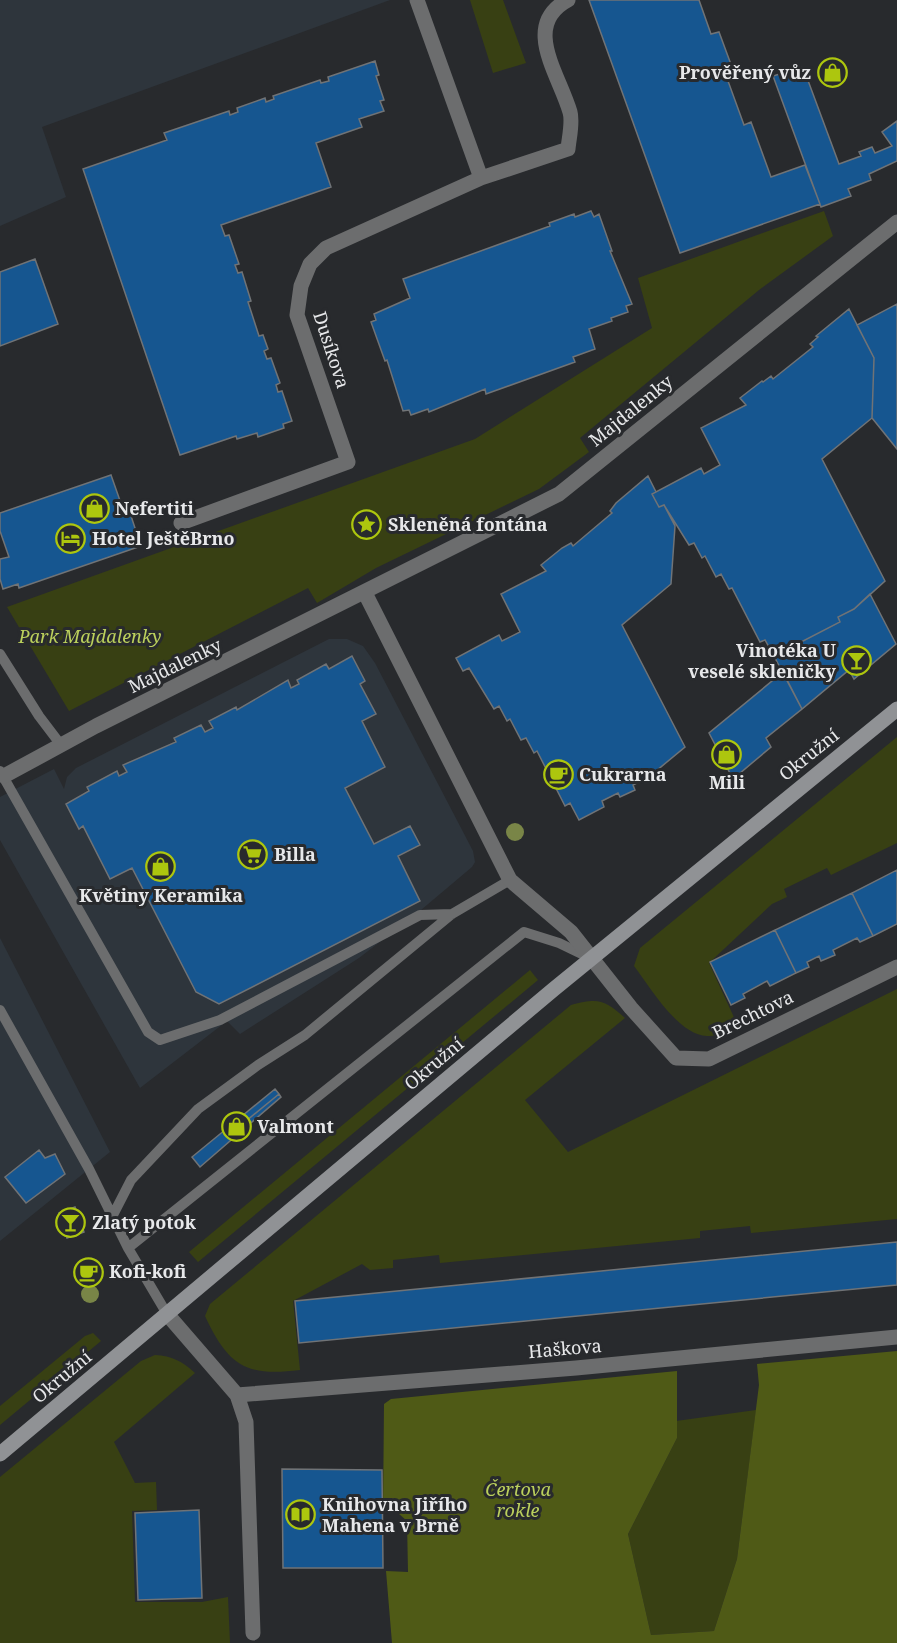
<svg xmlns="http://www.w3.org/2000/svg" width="897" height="1643" font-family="'Noto Serif',serif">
  <rect width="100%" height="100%" fill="#282a2d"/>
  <!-- built -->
  <path fill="#2e353c" d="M0 0H390L42 127 66 197 0 226Z
    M329 639H347L363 646 375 663 473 851 475 862 472 867 421 910 359 958 240 1034 227 1021 140 1088 0 840V797L54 769 64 789 67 777 76 768Z
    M0 938 110 1152 0 1241Z"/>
  <!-- green -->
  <path fill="#384013" d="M470 0H503L526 63 493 73Z
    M824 211 833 236 759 290 580 438 589 452 539 489 376 568 317 603 308 588 69 711 7 607 475 439 652 328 638 278Z
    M897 737V843L831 875 827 868 784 889 787 897 772 904 709 963 738 1026C729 1030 718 1037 707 1036 678 1035 650 987 634 966L640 948Z
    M530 970 538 980 198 1262 189 1252Z
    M897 989V1219L751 1233 750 1226 700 1231V1238L440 1263 439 1255 393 1260V1268L370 1270 362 1264 293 1301 300 1370C245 1377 228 1365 205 1316L210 1304 571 1005C598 998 604 999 625 1018L525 1100 568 1152Z
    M93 1333 101 1341 0 1425V1406L85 1336Z
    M155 1355C172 1356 182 1361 195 1373L114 1442 135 1483 156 1482 157 1510 132 1511 135 1602H202L228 1597 230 1643H0V1477L141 1361Z
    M756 1410 737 1559 714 1631 651 1635 628 1534 677 1438 676 1421Z"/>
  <!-- forest -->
  <path fill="#4f5a16" d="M897 1351V1643H392L386 1571 408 1572 407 1521 398 1513H383L384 1404 391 1399 677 1371V1438L628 1534 651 1635 714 1631 737 1559 759 1385 757 1364Z"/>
  <!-- building -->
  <path fill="#165690" stroke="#707376" stroke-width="1.5" d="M589 0H699L711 34 719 32 736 78 728 81 744 125 751 122 771 177 805 165 820 204 680 253Z
    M375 61 379 75 376 76 384 100 380 101 384 111 359 119 362 127 316 143 331 187 221 225 225 236 229 235 239 264 235 265 238 273 242 272 251 301 248 302 259 336 263 335 268 349 264 351 267 359 271 358 280 383 276 385 278 392 282 391 292 421 283 424 284 428 258 437 257 433 237 439 236 436 180 455 83 169 167 140 164 133 229 111 230 115 238 112 237 108 265 98 266 102 274 99 273 96 320 80 321 83 329 81 328 77Z
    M803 67 839 164 861 156 859 152 872 147 875 153 892 146 882 132 897 121V161L869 174 871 180 848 189 851 196 821 207 773 76Z
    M591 211 594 217 599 214 612 251H610L632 304 626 306 628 312 611 318 612 321 589 329 595 349 573 357 575 362 486 394 485 389 429 412 428 409 411 415 409 410 403 411 387 360 385 361 371 322 376 320 374 314 410 298 403 279 550 226 549 223 574 214 575 217Z
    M35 259 58 324 0 346V272Z
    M897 304V449L872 418 874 358 857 325Z
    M849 309 874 358 872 418 822 459 885 581 854 609 838 617 840 622 774 656 765 640 760 642 732 588 729 589 721 574 716 577 705 556 702 558 694 543 689 545 664 505 659 507 652 494 701 468 704 474 720 465 701 428 746 405 740 398 762 381 763 382 771 376 773 379 813 347 810 344 818 337 816 336Z
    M111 475 124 512 129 510 141 546 19 588 18 584 3 589 0 579V559L9 557 0 531V513Z
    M648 476 656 492 652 494 659 507 664 505 675 526 671 584 622 625 685 747 650 776 633 785 635 790 620 797 618 793 602 801 604 807 579 820 570 803 565 806 537 751 534 753 526 738 521 740 510 719 507 721 499 706 494 709 469 668 463 671 456 658 499 635 502 641 520 632 501 594 546 571 541 565 562 548 571 543 573 546 612 513 610 511 616 503Z
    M870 594 896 644 854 679 849 670 802 709 774 656 840 622 838 617 854 609Z
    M352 656 365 681 360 684 376 714 362 721 385 767 345 788 374 844 410 826 420 845 398 856 420 901 219 1004 196 992 132 868 110 879 83 826 79 829 66 804 89 791 87 787 117 771 119 776 127 772 123 765 176 742 174 738 201 725 205 732 213 728 209 721 236 707 237 710 288 680 291 688 299 684 297 680 326 664 329 669Z
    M783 672 802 709 766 738 771 747 733 779 709 733Z
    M897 870V924L873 936 852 893Z
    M852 893 873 936 860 942 857 938 833 950 835 955 821 961 819 956 807 962 809 967 796 973 775 930Z
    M775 930 796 973 770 986 767 981 743 994 745 998 731 1005 710 962Z
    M275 1089 279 1094 235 1130 231 1125Z
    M279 1094 281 1097 200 1167 192 1157 231 1125 235 1130Z
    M39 1150 45 1158 55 1154 65 1174 26 1203 5 1177Z
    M75 1207 84 1232 67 1238 59 1213Z
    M897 1242V1285L299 1343 295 1301Z
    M89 1259 100 1279 87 1286 76 1266Z
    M282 1469 382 1470 383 1568H283Z
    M199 1510 202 1598 138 1600 135 1513Z"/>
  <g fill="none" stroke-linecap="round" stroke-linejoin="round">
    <!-- lane -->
    <path stroke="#6c6d6e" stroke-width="10" d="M0 654 39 716 61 745
      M0 771 148 1032 160 1040 220 1020 420 915 452 914
      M0 1010 89 1169 128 1248 167 1314
      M113 1215 131 1180 198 1109 258 1065 305 1035 452 914 510 880
      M128 1248 524 932 559 943 588 957"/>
    <!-- street -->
    <path stroke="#6c6d6e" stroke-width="15" d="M481 178 568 149C569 138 573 122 570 112 559 74 521 25 568 0
      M181 523 348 462 297 315 301 286 310 264 326 248 481 178 417 0
      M365 593 510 880 571 932 631 1008 676 1058 709 1059 897 967
      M4 776 96 726 559 494 897 222
      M167 1314 237 1395 246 1422 253 1633
      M237 1395 576 1368 897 1337"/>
    <!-- secondary -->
    <path stroke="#909295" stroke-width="15" d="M0 1454 554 989 897 709"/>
  </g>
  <!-- trees -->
  <g fill="#798547">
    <circle cx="515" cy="832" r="9"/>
    <circle cx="90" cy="1294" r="9"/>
  </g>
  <!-- icons -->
  <defs>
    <symbol id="shop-ring" viewBox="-11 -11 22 22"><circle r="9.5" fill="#282a2d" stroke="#adc60e" stroke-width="1.5"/><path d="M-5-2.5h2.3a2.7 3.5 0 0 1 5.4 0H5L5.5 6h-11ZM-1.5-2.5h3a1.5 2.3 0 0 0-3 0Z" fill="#adc60e"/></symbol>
    <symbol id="sight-ring" viewBox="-11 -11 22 22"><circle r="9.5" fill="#282a2d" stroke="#adc60e" stroke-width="1.5"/><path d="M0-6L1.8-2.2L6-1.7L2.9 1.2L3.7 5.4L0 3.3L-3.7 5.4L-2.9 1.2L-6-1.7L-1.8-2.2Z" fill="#adc60e"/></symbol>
    <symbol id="hotel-ring" viewBox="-11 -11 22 22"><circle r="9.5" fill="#282a2d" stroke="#adc60e" stroke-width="1.5"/><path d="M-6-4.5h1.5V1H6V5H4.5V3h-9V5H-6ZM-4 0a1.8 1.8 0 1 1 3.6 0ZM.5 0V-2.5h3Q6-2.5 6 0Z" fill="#adc60e"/></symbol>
    <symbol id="bar-ring" viewBox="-11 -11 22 22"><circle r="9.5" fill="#282a2d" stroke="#adc60e" stroke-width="1.5"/><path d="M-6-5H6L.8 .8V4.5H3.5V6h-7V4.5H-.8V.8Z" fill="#adc60e"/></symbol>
    <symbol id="cafe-ring" viewBox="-11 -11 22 22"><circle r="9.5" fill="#282a2d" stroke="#adc60e" stroke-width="1.5"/><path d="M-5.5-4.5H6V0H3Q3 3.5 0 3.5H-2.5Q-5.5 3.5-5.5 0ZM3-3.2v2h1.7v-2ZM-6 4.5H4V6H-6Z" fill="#adc60e"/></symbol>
    <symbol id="supermarket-ring" viewBox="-11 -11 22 22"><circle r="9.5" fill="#282a2d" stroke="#adc60e" stroke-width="1.5"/><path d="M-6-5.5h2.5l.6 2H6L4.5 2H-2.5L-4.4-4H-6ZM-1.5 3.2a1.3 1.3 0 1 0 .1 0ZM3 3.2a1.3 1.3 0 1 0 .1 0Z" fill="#adc60e"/></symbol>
    <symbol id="library-ring" viewBox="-11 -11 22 22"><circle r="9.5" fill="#282a2d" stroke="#adc60e" stroke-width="1.5"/><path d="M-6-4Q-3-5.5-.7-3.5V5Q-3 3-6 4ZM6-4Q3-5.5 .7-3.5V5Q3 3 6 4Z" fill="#adc60e"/></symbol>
  </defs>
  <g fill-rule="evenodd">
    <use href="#shop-ring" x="816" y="56" width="33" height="33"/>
    <use href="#shop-ring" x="78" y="492" width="33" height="33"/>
    <use href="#sight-ring" x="350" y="508" width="33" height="33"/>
    <use href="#hotel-ring" x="54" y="522" width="33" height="33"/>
    <use href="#bar-ring" x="840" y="644" width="33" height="33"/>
    <use href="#shop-ring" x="710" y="738" width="33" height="33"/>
    <use href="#cafe-ring" x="542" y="758" width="33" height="33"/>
    <use href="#supermarket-ring" x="236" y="838" width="33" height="33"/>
    <use href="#shop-ring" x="144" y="850" width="33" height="33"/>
    <use href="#shop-ring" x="220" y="1110" width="33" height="33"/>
    <use href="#bar-ring" x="54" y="1206" width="33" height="33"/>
    <use href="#cafe-ring" x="72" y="1256" width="33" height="33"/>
    <use href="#library-ring" x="284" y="1498" width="33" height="33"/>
  </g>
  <g text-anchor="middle" stroke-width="6" stroke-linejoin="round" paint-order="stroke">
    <!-- poi labels -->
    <g font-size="18" font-weight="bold" fill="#e7e8ea" stroke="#282a2d" text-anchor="start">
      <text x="811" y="79" text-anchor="end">Prověřený vůz</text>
      <text x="115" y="515">Nefertiti</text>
      <text x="388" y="531">Skleněná fontána</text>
      <text x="92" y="545">Hotel JeštěBrno</text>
      <text x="836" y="657" text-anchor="end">Vinotéka U<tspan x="836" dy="21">veselé skleničky</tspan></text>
      <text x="579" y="781">Cukrarna</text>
      <text x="727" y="789" text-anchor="middle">Mili</text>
      <text x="274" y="861">Billa</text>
      <text x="161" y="902" text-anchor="middle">Květiny Keramika</text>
      <text x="257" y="1133">Valmont</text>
      <text x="92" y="1229">Zlatý potok</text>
      <text x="109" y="1278">Kofi-kofi</text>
      <text x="322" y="1511">Knihovna Jiřího<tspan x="322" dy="21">Mahena v Brně</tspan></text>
    </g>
    <!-- street labels -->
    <g font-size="18" fill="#e7e8ea" stroke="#282a2d">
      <text transform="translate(331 350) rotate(72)" y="6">Dusíkova</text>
      <text transform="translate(631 411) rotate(-39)" y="6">Majdalenky</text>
      <text transform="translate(175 666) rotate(-26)" y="6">Majdalenky</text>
      <text transform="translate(809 755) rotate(-39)" y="6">Okružní</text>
      <text transform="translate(753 1015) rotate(-26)" y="6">Brechtova</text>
      <text transform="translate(434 1064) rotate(-40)" y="6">Okružní</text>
      <text transform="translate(565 1349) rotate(-5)" y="6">Haškova</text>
      <text transform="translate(62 1377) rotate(-40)" y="6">Okružní</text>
    </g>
    <!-- park labels -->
    <g font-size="18" font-style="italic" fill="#bbd05c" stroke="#282a2d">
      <text x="90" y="643">Park Majdalenky</text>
      <text x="518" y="1496">Čertova<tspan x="518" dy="21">rokle</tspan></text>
    </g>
  </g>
</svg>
